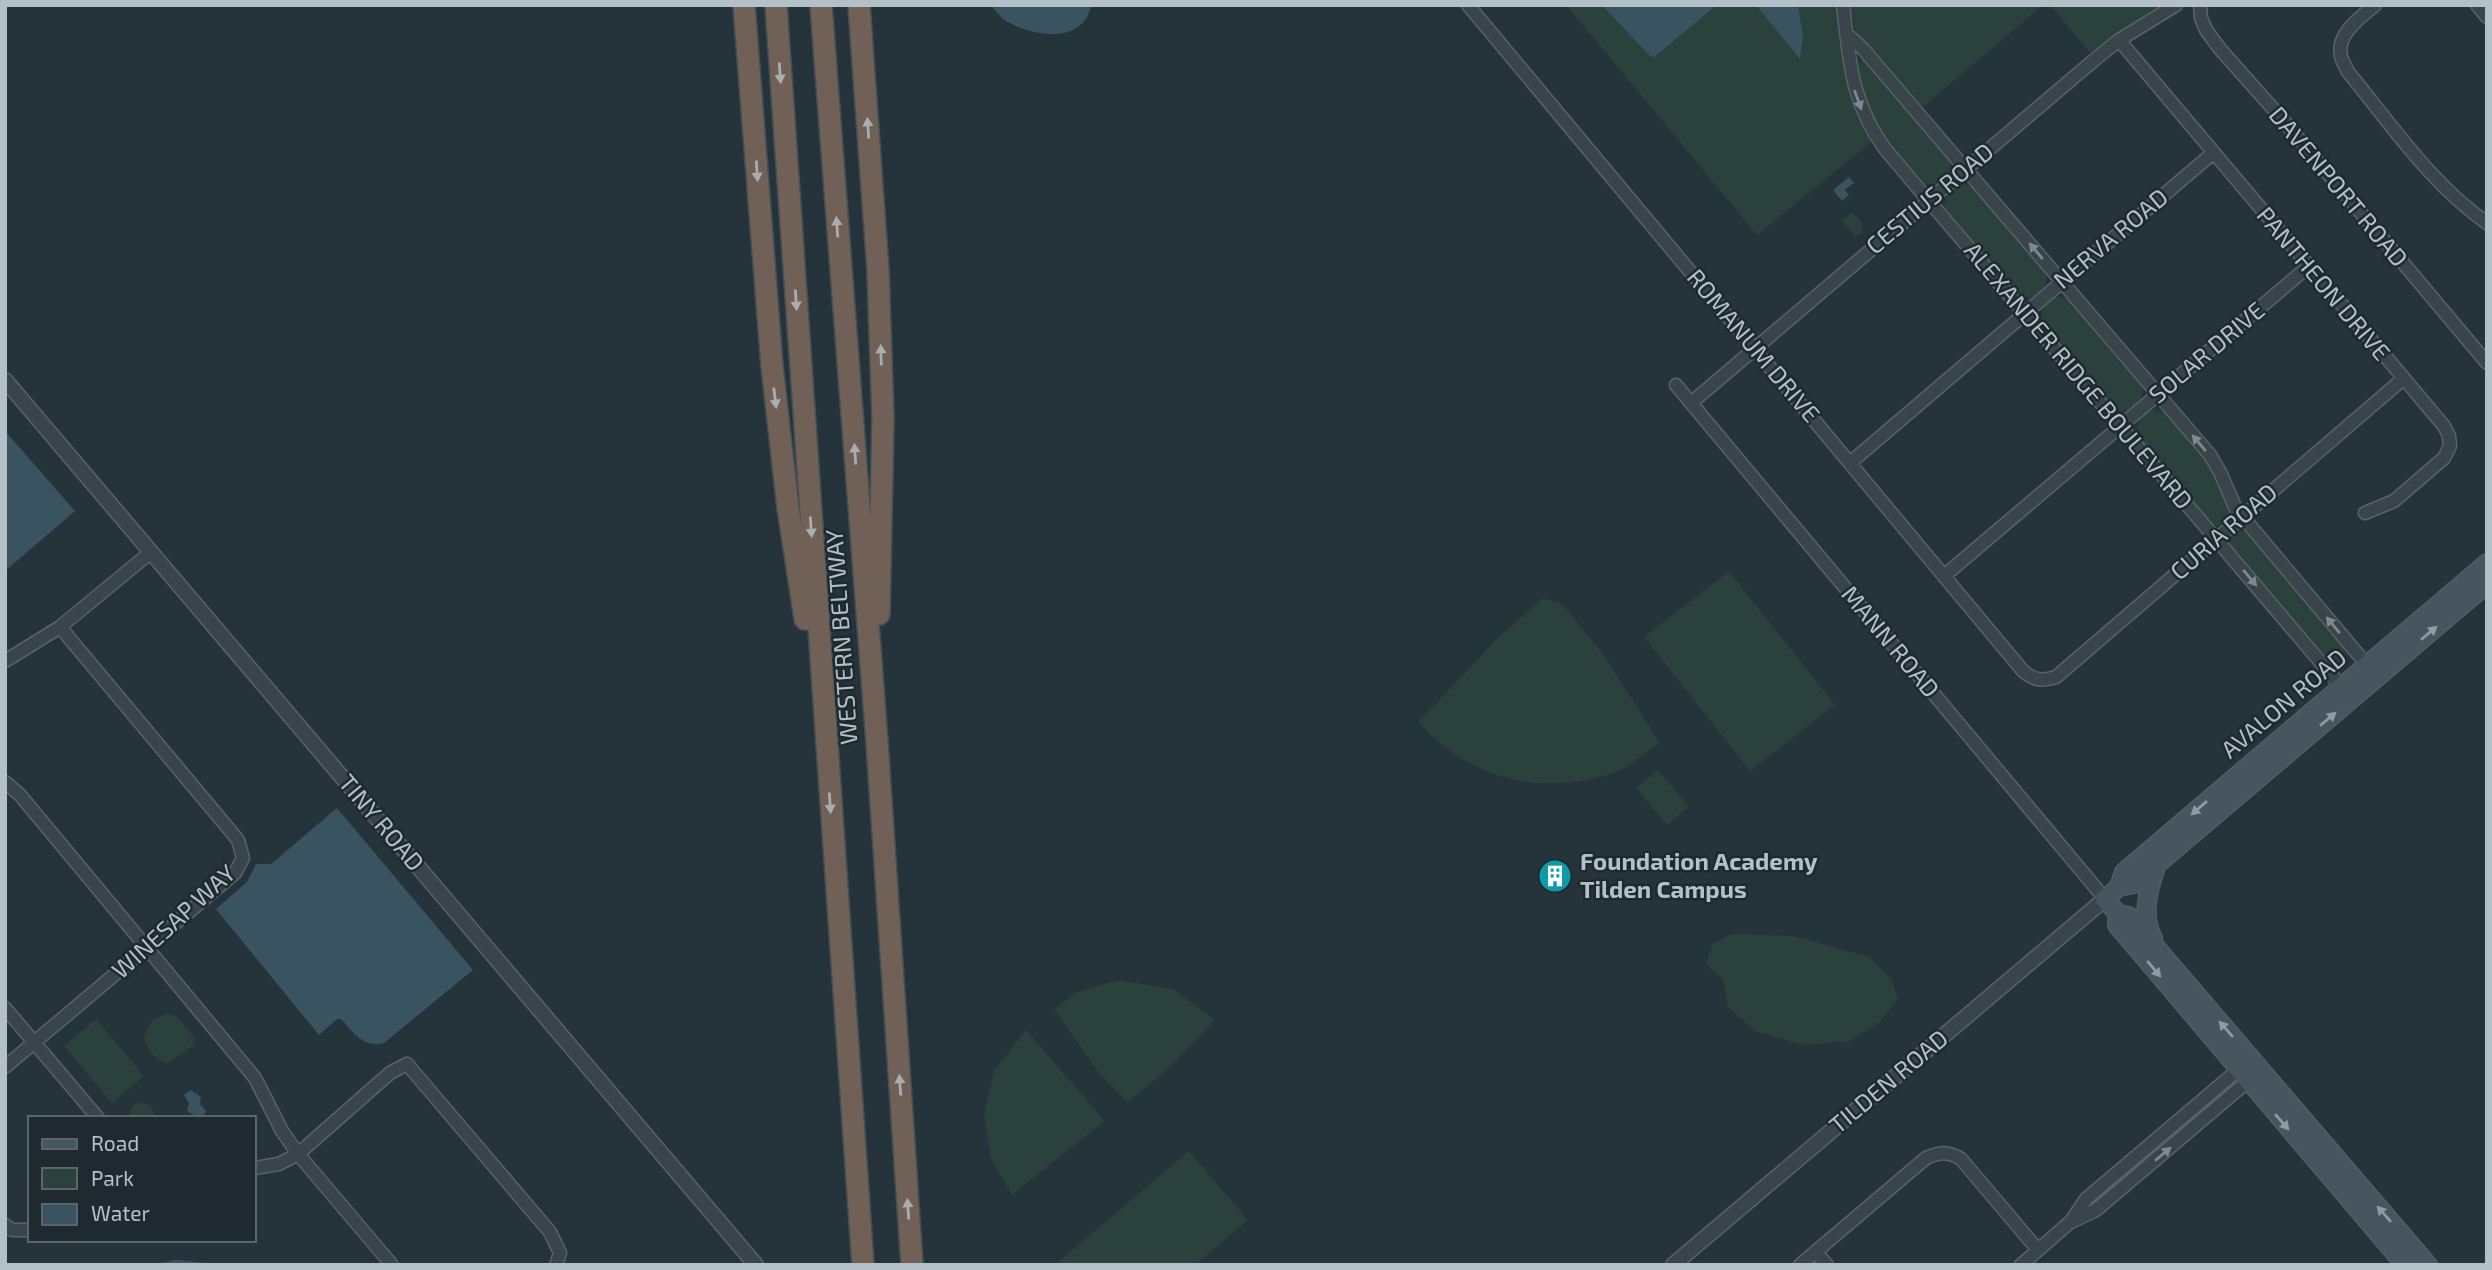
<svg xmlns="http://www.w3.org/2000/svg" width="2492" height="1270" font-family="'Exo 2',sans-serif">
  <rect width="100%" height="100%" fill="#25343b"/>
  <!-- green -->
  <path fill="#2b413c" d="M1566 5H1836C1842 57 1846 94 1874 140L1757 235Z
    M1850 5H2043L1922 108 1856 33Z
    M2050 5H2162L2126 27 2091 54Z
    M1864 59 1867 60 1951 160C1953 178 1939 188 1922 183L1880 133 1867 110 1856 65Z
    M1961 184 1974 186 2046 270C2049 285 2042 295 2027 298L2014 292 1947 214C1941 200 1948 190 1961 184Z
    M1852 212 1863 224 1861 233 1856 237 1842 221Z
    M2057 297 2070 299 2143 386C2145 401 2132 412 2118 411L2109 405 2044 328C2037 313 2043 303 2057 297Z
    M2152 410 2166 412C2192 441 2210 460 2225 497 2229 506 2234 512 2228 522L2216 526 2208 522 2140 440C2133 427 2139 417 2152 410Z
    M2243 530 2251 534 2346 647 2347 654 2343 660 2333 664 2325 659 2231 548 2230 542 2232 535Z
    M1729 571 1835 705 1750 771 1644 637Z
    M1543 598 1562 604 1601 651 1660 743C1646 752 1631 766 1615 772 1559 793 1494 785 1446 748 1436 741 1427 730 1418 722L1498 638Z
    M1658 770 1689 807 1667 825 1636 788Z
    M1731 934 1794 936 1869 957 1891 978 1898 999 1879 1023 1849 1041 1803 1045 1755 1031 1728 1007 1723 980 1706 964 1713 944Z
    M1119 980 1175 990 1215 1020 1166 1071 1128 1102 1099 1073 1054 1009 1077 992Z
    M169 1014 176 1016 194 1037 193 1046 166 1064 151 1054 144 1040C146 1025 154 1016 169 1014Z
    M96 1019 144 1076 112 1103 64 1046Z
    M1026 1030 1105 1121 1012 1195 991 1159 984 1114 994 1071Z
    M140 1102 151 1106 155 1118H128L132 1107Z
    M2169 1136 2172 1140 2114 1187 2113 1184Z
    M1189 1151 1248 1220 1195 1265H1060L1058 1262Z"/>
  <!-- water -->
  <path fill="#3a5361" d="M991 5H1091C1085 46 1027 37 1002 18 998 14 994 9 991 5Z
    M1602 5H1717L1654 57 1650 56Z
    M1756 5H1798L1803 36 1800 59Z
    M1849 177 1854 183 1845 190 1849 195 1842 201 1833 190Z
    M5 431 75 511 5 571Z
    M337 808 473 970 384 1043C363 1048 354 1033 341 1019H337L319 1035 216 909 247 882 256 864H271Z
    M191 1090 201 1097 200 1104 206 1111 202 1118H198L187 1111 189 1103 184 1095Z
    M176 1260 230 1265H151Z"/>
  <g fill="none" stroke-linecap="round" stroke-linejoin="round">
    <defs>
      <path id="minor" d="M1468 5 2023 671C2035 681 2042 681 2056 677L2403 379
        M1843 5C1850 62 1850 100 1885 149L2345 691
        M2200 5 2201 18 2206 30 2220 49 2284 121 2487 363
        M2375 5C2361 17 2336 34 2341 56 2342 61 2346 67 2348 72 2391 124 2431 184 2487 223
        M2477 5 2487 17
        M1846 33 1863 49 2210 455 2220 472 2236 509 2372 671
        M2119 40 2444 426 2449 436 2450 446 2444 458 2394 501 2365 513
        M1676 385 2105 899
        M1691 403 2093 61 2119 40 2176 5
        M1850 463 2213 153
        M1944 576 2309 266
        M5 661 60 627 151 552
        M5 782 20 795 255 1078 282 1131 298 1154 392 1265
        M5 1008 98 1118
        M5 1067 235 873 243 858 238 840 60 627
        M254 1168 279 1164 298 1154 390 1073 407 1064 550 1232 560 1253 556 1265
        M2072 1220 2086 1199 2245 1064
        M5 1225 12 1230H30
        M1816 1252 1827 1265
        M1800 1265 1926 1158C1940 1152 1948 1151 1961 1159L2038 1250
        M2021 1265 2069 1223 2096 1210 2254 1076"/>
      <path id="tertiary" d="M5 380 756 1265
        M1673 1265 2105 899"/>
      <path id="secondary" d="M2119 887 2124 872 2487 563
        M2118 914 2117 925 2405 1265
        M2153 938C2141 915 2148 891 2156 867
        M2428 1265 2129 916 2118 914 2105 899 2119 887 2134 884 2487 584"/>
      <path id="motorway" d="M744 5 772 366 788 508 805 619
        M776 5 863 1265
        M821 5 877 742 912 1265
        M859 5 878 270 883 419 879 614"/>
    </defs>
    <!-- minor casing -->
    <use href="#minor" stroke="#576369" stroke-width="15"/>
    <!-- tertiary casing -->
    <use href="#tertiary" stroke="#576369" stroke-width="17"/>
    <!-- secondary casing -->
    <use href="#secondary" stroke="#576369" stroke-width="20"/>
    <!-- motorway casing -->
    <use href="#motorway" stroke="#445056" stroke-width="24"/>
    <!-- minor -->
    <use href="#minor" stroke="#39454b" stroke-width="12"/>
    <!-- tertiary -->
    <use href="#tertiary" stroke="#39454b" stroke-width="14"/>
    <!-- secondary -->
    <use href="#secondary" stroke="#47555e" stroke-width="18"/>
    <!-- motorway -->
    <use href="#motorway" stroke="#716056" stroke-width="21"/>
  </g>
  <!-- one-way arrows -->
  <defs><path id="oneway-solid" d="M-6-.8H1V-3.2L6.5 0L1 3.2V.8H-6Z" transform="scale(1.75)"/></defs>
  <g fill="#a7adb0">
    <use href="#oneway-solid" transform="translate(780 73) rotate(86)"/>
    <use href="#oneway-solid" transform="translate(868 128) rotate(-94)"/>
    <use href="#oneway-solid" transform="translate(757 171) rotate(86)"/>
    <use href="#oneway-solid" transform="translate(837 227) rotate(-94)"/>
    <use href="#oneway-solid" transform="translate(796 300) rotate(86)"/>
    <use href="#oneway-solid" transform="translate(881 355) rotate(-92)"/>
    <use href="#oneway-solid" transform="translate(775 398) rotate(83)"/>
    <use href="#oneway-solid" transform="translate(855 454) rotate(-94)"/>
    <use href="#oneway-solid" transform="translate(811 527) rotate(86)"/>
    <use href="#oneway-solid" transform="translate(830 803) rotate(86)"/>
    <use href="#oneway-solid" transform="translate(900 1085) rotate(-94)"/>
    <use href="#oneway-solid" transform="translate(908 1209) rotate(-94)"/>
  </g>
  <g fill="#7d898f">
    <use href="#oneway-solid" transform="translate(1858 100) rotate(70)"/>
    <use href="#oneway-solid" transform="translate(2036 251) rotate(-130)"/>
    <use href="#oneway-solid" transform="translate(2199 443) rotate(-130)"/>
    <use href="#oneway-solid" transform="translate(2250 578) rotate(50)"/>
    <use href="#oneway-solid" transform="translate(2333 625) rotate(-130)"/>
    <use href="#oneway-solid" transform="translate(2163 1154) rotate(-40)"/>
  </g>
  <g fill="#8e9ba2">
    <use href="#oneway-solid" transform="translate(2429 633) rotate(-40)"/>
    <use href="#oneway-solid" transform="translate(2328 719) rotate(-40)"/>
    <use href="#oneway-solid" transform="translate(2199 808) rotate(139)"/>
    <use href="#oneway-solid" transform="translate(2154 969) rotate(50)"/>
    <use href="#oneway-solid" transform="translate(2226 1029) rotate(-131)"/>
    <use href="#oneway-solid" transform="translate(2282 1122) rotate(49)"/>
    <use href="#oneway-solid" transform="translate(2384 1214) rotate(-131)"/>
  </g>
  <!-- icons -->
  <defs>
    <symbol id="building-disc" viewBox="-11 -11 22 22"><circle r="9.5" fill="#0f9aa8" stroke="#1e2a30"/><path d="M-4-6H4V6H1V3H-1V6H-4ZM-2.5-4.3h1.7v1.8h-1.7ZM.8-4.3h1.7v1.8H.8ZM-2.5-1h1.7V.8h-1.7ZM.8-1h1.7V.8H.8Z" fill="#fff"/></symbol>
  </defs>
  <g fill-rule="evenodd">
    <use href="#building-disc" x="1536" y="857" width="38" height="38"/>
  </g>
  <g text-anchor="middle" stroke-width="5" stroke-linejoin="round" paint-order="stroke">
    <!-- street labels -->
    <g font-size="24" fill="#b4c0c7" stroke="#1e2a30">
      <text transform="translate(2338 187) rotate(50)" y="8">DAVENPORT ROAD</text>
      <text transform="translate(1930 199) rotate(-40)" y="8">CESTIUS ROAD</text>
      <text transform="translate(2111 239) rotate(-40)" y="8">NERVA ROAD</text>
      <text transform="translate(2323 284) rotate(50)" y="8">PANTHEON DRIVE</text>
      <text transform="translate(1753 346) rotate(50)" y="8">ROMANUM DRIVE</text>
      <text transform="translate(2207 353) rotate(-40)" y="8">SOLAR DRIVE</text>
      <text transform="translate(2078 376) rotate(50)" y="8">ALEXANDER RIDGE BOULEVARD</text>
      <text transform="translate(2224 532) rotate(-41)" y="8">CURIA ROAD</text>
      <text transform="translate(842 637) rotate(-94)" y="8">WESTERN BELTWAY</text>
      <text transform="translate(1890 642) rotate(50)" y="8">MANN ROAD</text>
      <text transform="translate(2284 704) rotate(-40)" y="8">AVALON ROAD</text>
      <text transform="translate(381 823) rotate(50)" y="8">TINY ROAD</text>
      <text transform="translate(174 922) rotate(-42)" y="8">WINESAP WAY</text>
      <text transform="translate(1889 1082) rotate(-40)" y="8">TILDEN ROAD</text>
    </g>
    <!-- poi labels -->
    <g font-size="24" font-weight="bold" fill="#b4c0c7" stroke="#1e2a30" text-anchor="start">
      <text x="1580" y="870">Foundation Academy<tspan x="1580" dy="28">Tilden Campus</tspan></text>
    </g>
  </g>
  <!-- border -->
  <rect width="2492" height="1270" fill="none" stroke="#b4c0c7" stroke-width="14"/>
  <!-- legend -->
  <rect x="28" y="1116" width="228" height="126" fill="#1e2a30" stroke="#5a666c" stroke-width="2"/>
  <rect x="42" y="1139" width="35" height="10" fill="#47555e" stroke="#5a666c" stroke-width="2"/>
  <text x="91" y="1151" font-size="21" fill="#b4c0c7">Road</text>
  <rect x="42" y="1168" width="35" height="21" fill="#2b413c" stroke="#5a666c" stroke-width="2"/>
  <text x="91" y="1186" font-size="21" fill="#b4c0c7">Park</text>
  <rect x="42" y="1204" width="35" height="21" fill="#3a5361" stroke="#5a666c" stroke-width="2"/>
  <text x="91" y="1221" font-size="21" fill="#b4c0c7">Water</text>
</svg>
